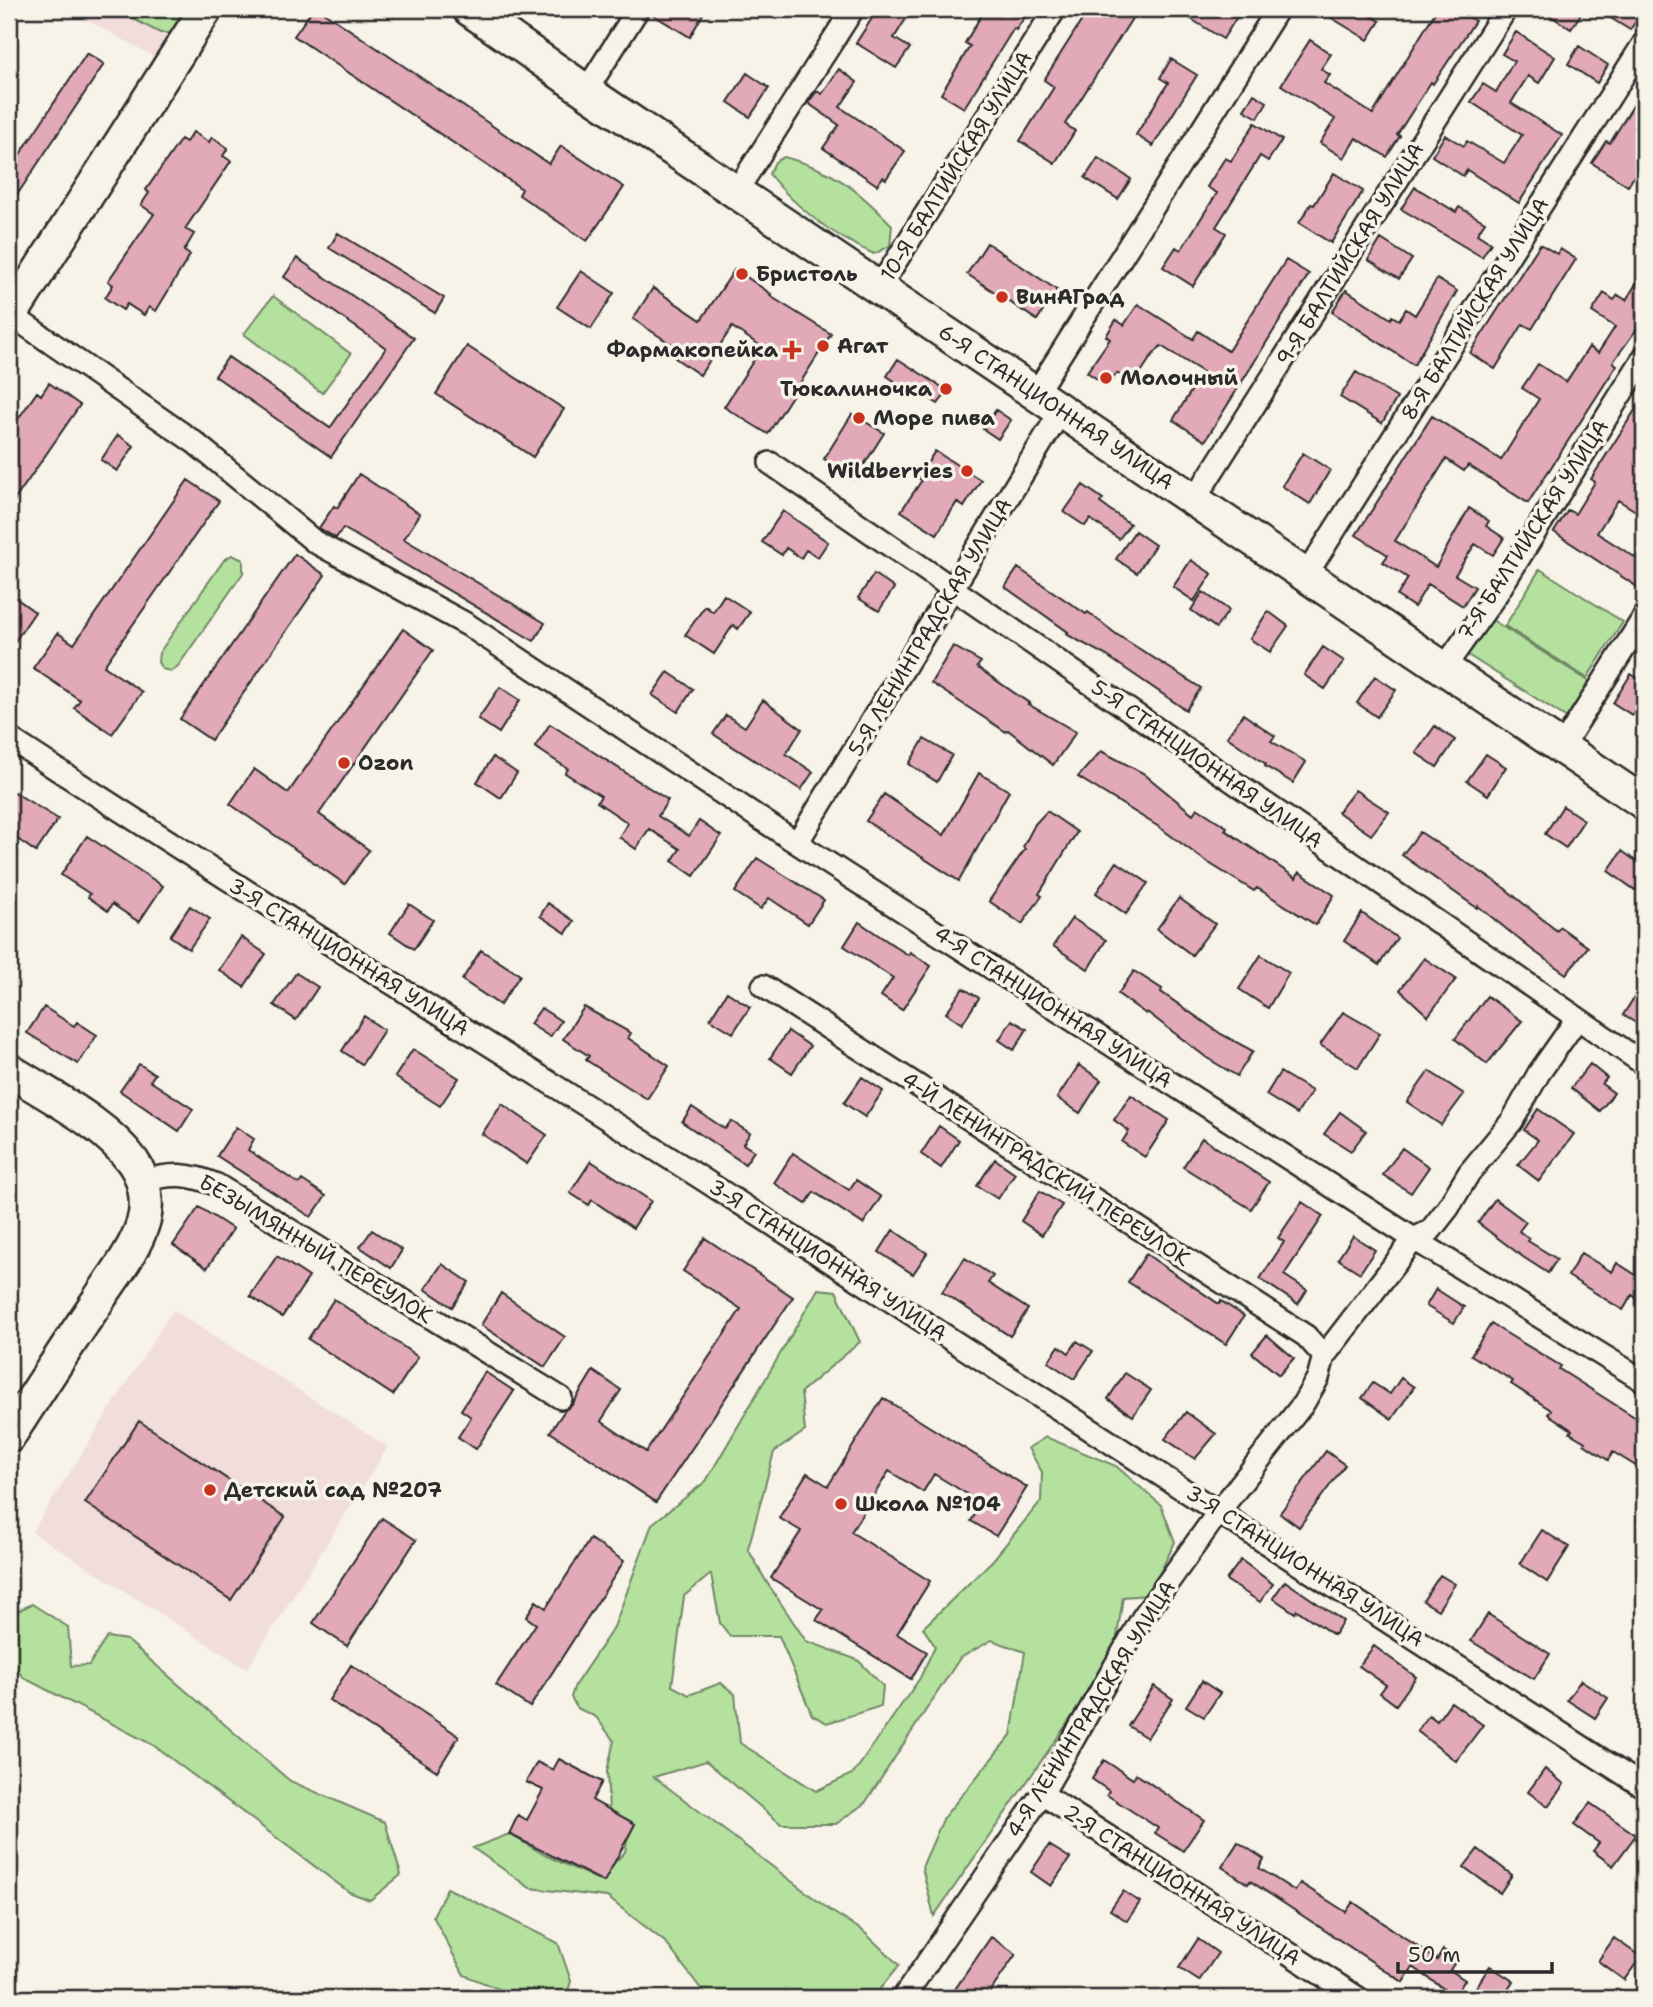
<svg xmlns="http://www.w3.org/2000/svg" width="1653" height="2007" font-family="'Shantell Sans',sans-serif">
  <rect width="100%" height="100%" fill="#f7f3e8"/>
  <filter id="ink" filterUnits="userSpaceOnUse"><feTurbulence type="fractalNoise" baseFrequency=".0143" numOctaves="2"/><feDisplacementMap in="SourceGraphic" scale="14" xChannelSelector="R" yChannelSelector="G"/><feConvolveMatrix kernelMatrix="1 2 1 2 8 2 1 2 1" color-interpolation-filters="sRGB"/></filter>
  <g filter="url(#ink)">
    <!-- built -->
    <path fill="#f1ddda" d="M67 9H194L155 66 151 55Z
      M173 1310 388 1447 247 1669 32 1532Z"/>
    <!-- green -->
    <path fill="#b5e19f" stroke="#708665" stroke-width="2" d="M115 9H194L179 33H160Z
      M784 157C834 170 857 189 892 225L890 246 874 254C834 236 797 209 769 174L775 162Z
      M273 296 351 354 322 393 244 334Z
      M232 555 243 560V573L178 666 171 671 162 669 158 662 159 653 224 560Z
      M1540 569 1623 622 1587 678 1505 626Z
      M1489 618 1595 685 1572 721 1466 654Z
      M818 1289 836 1291 860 1342 801 1392 805 1431 774 1452 748 1549 766 1581 806 1641 858 1660 883 1686 881 1706 827 1723 812 1715 779 1636H730L720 1623 711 1574 684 1596 672 1686 689 1695 721 1683 735 1694 740 1743 816 1791 854 1773 920 1678 935 1646 923 1628 993 1560 1041 1501 1042 1472 1028 1448 1046 1437 1116 1466 1161 1505 1175 1542 1149 1595 1123 1597 1114 1656 934 1916 922 1867 944 1817 1011 1735 1025 1652 992 1640 960 1658 865 1803 836 1824H781L706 1761 654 1777 831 1911 863 1931 899 1965 873 1998H708L665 1942 607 1897 530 1888 473 1848 509 1834 545 1855 603 1882 613 1864 625 1852 627 1840 635 1824 609 1810 607 1771 614 1741 596 1717 577 1708 571 1697 575 1685 614 1627 652 1524 706 1481Z
      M32 1604 68 1627 71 1666 89 1665 107 1637 127 1640 290 1781 385 1822 401 1875 370 1900 349 1892 153 1745 24 1678 9 1660V1615Z
      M447 1888 558 1943 571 1981 566 1998H521L464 1975 433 1916Z"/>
    <!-- building -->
    <path fill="#e2a9b9" stroke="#2b2b2b" stroke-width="2" d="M313 9H319L549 164 561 146 624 187 587 241 519 195 522 189 294 36Z
      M651 9H694L703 14 690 37 650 13Z
      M878 9H912L894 38 910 48 896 68 856 43Z
      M985 9H1030L1016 30 1014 28 964 108 941 94 970 46 965 43Z
      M1089 9H1138L1065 124 1075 131 1055 163 1020 141 1054 87 1044 80Z
      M1175 9H1242L1223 39Z
      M1317 9H1360L1380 21 1368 40Z
      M1437 9H1456L1475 21 1433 84 1431 82 1397 135 1400 136 1387 157 1356 138 1344 158 1320 143 1335 119 1281 85 1310 40 1331 54 1321 69 1330 75 1324 83 1373 114Z
      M1540 9H1584L1571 29Z
      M1596 9H1644L1630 30Z
      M1516 32 1555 57 1539 83 1528 76 1511 103 1562 135 1519 203 1467 170 1463 176 1432 156 1445 135 1464 146 1467 141 1504 163 1522 135 1471 102 1483 84 1496 92 1514 61 1502 54Z
      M1579 46 1608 65 1597 83 1568 64Z
      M87 53 104 64 9 207V171Z
      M1171 59 1197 75 1153 146 1136 135 1168 83 1160 78Z
      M839 69 857 82 840 107 905 151 886 179 883 177 877 185 823 148 839 125 808 103 817 91 822 94Z
      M747 73 769 88 750 117 728 102Z
      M1644 88V160L1628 186 1592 163 1606 141 1610 143Z
      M1254 94 1267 102 1258 118 1244 110Z
      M1255 123 1282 140 1268 161 1260 156 1216 227 1226 233 1193 286 1163 267 1176 247 1181 250 1217 193 1207 187 1225 158 1231 161Z
      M193 132 209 142 212 137 228 148 223 156 231 161 185 229 194 234 184 251 190 255 156 311 149 307 144 315 127 304 123 310 105 298 113 285 108 281 154 214 141 205 149 193 146 190 181 139 186 142Z
      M1098 158 1131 179 1118 199 1085 178Z
      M1334 173 1363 191 1331 243 1299 223 1311 204 1314 205Z
      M1415 187 1456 212 1459 207 1485 222 1477 234 1491 243 1482 257 1401 209Z
      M338 233 444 298 435 313 329 248Z
      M1381 239 1412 259 1399 279 1368 260Z
      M987 243 1057 290 1037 320 967 274Z
      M1540 244 1557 254 1560 249 1576 259 1532 329 1523 324 1495 369 1470 353Z
      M297 258 414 338 331 457 215 376 228 357 330 428 386 348 284 277Z
      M1286 260 1309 274 1205 441 1173 420 1203 372 1161 346 1151 357 1134 383 1117 373 1107 386 1087 372 1110 339 1106 336 1116 320 1124 325 1138 304 1193 339 1198 331 1228 351Z
      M735 269 771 294 770 296 831 334 768 434 724 407 762 347 732 327 700 375 675 358 680 350 633 319 653 288 701 320Z
      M581 271 614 293 591 329 557 307Z
      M1644 271V319L1613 362 1617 365 1528 503 1468 465 1464 471 1446 459 1395 541 1436 567 1469 508 1489 521 1486 526 1504 538 1493 555 1475 544 1455 575 1475 587 1463 606 1428 584 1414 607 1397 596 1408 578 1383 562 1388 555 1356 535 1432 416 1501 460 1539 399 1522 388 1538 364 1566 382 1589 347 1598 353 1615 327 1592 312 1604 293 1614 300 1618 295 1626 300Z
      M1437 279 1457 291 1414 365 1332 312 1346 290 1391 319 1392 316 1399 320 1406 309 1415 315Z
      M467 346 564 409 533 457 436 394Z
      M898 359 948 391 938 404 913 388 911 392 887 376Z
      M1356 372 1397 398 1382 423 1340 397Z
      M49 383 80 405 9 508V432L37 392 41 395Z
      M1644 396V516L1618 500 1597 533 1644 563V579L1639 588 1554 532 1568 510 1575 514 1595 482 1591 479Z
      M996 410 1011 420 998 439 983 429Z
      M852 414 884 433 855 479 824 459Z
      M118 435 134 446 117 471 101 460Z
      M935 451 981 480 964 507 957 502 937 534 901 511 922 480 918 478Z
      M1303 453 1330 470 1310 504 1282 486Z
      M359 474 420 514 404 539 545 623 534 641 343 528 336 538 319 528 334 506 337 508Z
      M188 480 219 501 104 666 142 692 112 734 74 708 80 700 33 668 58 633 74 644Z
      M1083 485 1103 499 1100 503 1130 524 1119 539 1090 519 1085 526 1064 512Z
      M783 511 828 542 818 557 806 550 801 558 786 548 782 555 762 542Z
      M1135 531 1155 545 1137 573 1116 559Z
      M295 554 325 575 211 740 180 719Z
      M1191 560 1212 574 1194 601 1173 587Z
      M1018 568 1086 614 1088 612 1116 634 1201 688 1186 710 1107 656 1066 634 1068 632 1005 587Z
      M874 574 894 588 879 611 858 598Z
      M1203 592 1229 610 1216 628 1191 610Z
      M9 593 35 612 9 650Z
      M724 595 750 612 738 629 733 625 714 654 685 635 705 606 713 612Z
      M1268 611 1288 626 1270 652 1250 639Z
      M403 629 433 650 319 814 369 850 345 884 230 804 254 769 288 793Z
      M953 646 981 662 977 667 1029 703 1028 704 1076 732 1053 765 1008 730 1006 732 931 683Z
      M1323 647 1344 661 1325 689 1304 675Z
      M668 672 693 689 678 712 652 695Z
      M1631 674 1644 682V696L1632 715 1613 703Z
      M1375 676 1396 690 1377 717 1357 703Z
      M500 687 520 700 499 733 478 719Z
      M763 700 802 729 786 754 813 772 801 790 713 734 726 715 745 727Z
      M1243 714 1275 736 1271 741 1306 762 1293 783 1265 766 1266 764 1227 737Z
      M550 724 668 800 658 816 689 836 699 821 721 836 694 876 672 861 680 849 649 829 636 849 619 837 628 823 597 802 601 796 565 773 568 769 535 747Z
      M1435 726 1455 740 1437 767 1416 753Z
      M924 739 952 755 937 782 909 764Z
      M1101 751 1143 773 1193 814 1197 808 1227 827 1225 830 1296 878 1299 872 1334 895 1316 925 1257 888 1254 891 1204 860 1159 827 1078 777Z
      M1486 754 1506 767 1488 795 1467 781Z
      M493 757 517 773 501 798 477 782Z
      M979 773 1009 791 959 881 866 821 884 794 944 835Z
      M9 789 58 819 36 852 9 833Z
      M1355 790 1389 812 1371 835 1338 812Z
      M1563 806 1584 820 1566 848 1545 834Z
      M1047 811 1077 832 1039 894 1042 896 1022 924 989 901 1025 849 1023 847 1035 824Z
      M1420 832 1502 886 1557 931 1560 927 1588 947 1566 974 1531 949 1478 906 1477 908 1402 855Z
      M87 836 163 886 139 922 112 904 108 911 88 897 90 894 61 875Z
      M1622 851 1644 867V877L1635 890 1608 871Z
      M757 858 824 900 808 924 769 898 761 909 735 892Z
      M1117 862 1148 883 1126 914 1096 893Z
      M1179 898 1215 924 1192 955 1157 929Z
      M548 903 574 921 566 933 540 916Z
      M409 904 433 920 414 949 390 933Z
      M190 906 210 919 189 949 170 936Z
      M1362 913 1397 938 1379 965 1344 941Z
      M1072 918 1106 940 1088 969 1053 946Z
      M859 922 908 955 910 952 931 966 902 1010 881 996 893 978 844 946Z
      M241 937 266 954 244 987 219 970Z
      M481 950 520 975 500 1005 462 980Z
      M1261 955 1289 973 1268 1008 1239 989Z
      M1424 958 1456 979 1428 1016 1400 990Z
      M1134 971 1162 989 1161 992 1221 1034 1253 1051 1237 1076 1207 1058 1147 1012 1146 1014 1118 994Z
      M296 973 318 987 296 1020 274 1005Z
      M1644 982V1028L1623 1015Z
      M963 988 979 998 962 1024 946 1013Z
      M727 992 750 1007 733 1033 710 1019Z
      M1487 996 1522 1021 1487 1064 1455 1039Z
      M44 1007 74 1026 77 1022 97 1035 78 1064 27 1033Z
      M584 1007 631 1033 628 1038 669 1066 647 1099 586 1060 589 1056 563 1039Z
      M541 1008 561 1021 550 1037 530 1024Z
      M1343 1012 1380 1033 1358 1068 1320 1045Z
      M364 1016 384 1030 362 1064 342 1051Z
      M1012 1020 1027 1029 1014 1050 999 1040Z
      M788 1031 810 1046 792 1073 770 1058Z
      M413 1049 459 1078 440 1106 395 1077Z
      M139 1064 155 1074 150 1081 193 1109 179 1131 120 1091Z
      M1590 1064 1607 1078 1602 1084 1614 1093 1600 1111 1571 1088Z
      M1079 1065 1101 1080 1080 1113 1057 1098Z
      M1429 1071 1464 1094 1441 1125 1407 1102Z
      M1280 1072 1312 1091 1297 1114 1266 1095Z
      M862 1077 883 1091 865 1117 844 1103Z
      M1131 1095 1169 1120 1145 1157 1122 1142 1129 1131 1114 1120Z
      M502 1104 547 1135 527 1164 482 1134Z
      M692 1107 725 1129 731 1121 750 1133 743 1144 754 1151 745 1164 682 1122Z
      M1538 1109 1574 1134 1539 1181 1518 1165 1538 1140 1524 1130Z
      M1340 1112 1366 1131 1351 1151 1324 1134Z
      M939 1126 959 1140 941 1168 921 1154Z
      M236 1127 254 1139 248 1150 299 1184 302 1180 326 1196 311 1217 217 1156Z
      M1202 1138 1269 1182 1251 1209 1183 1167Z
      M1402 1148 1429 1167 1411 1193 1383 1175Z
      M793 1153 849 1190 856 1180 881 1197 863 1224 814 1192 806 1204 774 1183Z
      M995 1159 1015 1173 998 1199 977 1186Z
      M591 1161 651 1201 633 1228 592 1200 589 1205 570 1193Z
      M1040 1191 1062 1205 1042 1235 1021 1221Z
      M1495 1199 1526 1222 1519 1231 1529 1239 1528 1241 1557 1259 1548 1273 1523 1257 1478 1223Z
      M1302 1202 1323 1216 1284 1275 1307 1290 1298 1304 1260 1279 1284 1242 1278 1238Z
      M199 1207 233 1229 207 1268 173 1245Z
      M372 1230 402 1250 391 1268 360 1247Z
      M893 1230 927 1253 913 1274 879 1252Z
      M1353 1236 1375 1250 1360 1273 1338 1259Z
      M705 1238 793 1297 656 1502 550 1432 565 1410 572 1405 593 1371 621 1390 601 1421 646 1452 741 1309 683 1271Z
      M1581 1253 1612 1272 1617 1263 1644 1280V1290L1638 1299 1632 1295 1623 1310 1568 1276Z
      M1146 1254 1219 1304 1221 1301 1244 1316 1226 1344 1128 1282Z
      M277 1256 309 1277 282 1317 250 1296Z
      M965 1258 993 1276 988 1283 1028 1309 1010 1336 942 1292Z
      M442 1264 469 1282 452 1307 425 1289Z
      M1436 1289 1464 1307 1454 1323 1426 1306Z
      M501 1293 565 1337 545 1367 481 1325Z
      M334 1299 418 1357 393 1395 308 1339Z
      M1491 1324 1561 1366 1559 1369 1644 1423V1471L1613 1452 1608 1460 1584 1444 1585 1442 1570 1433 1572 1430 1548 1414 1551 1410 1511 1384 1513 1381 1471 1355Z
      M1267 1335 1294 1358 1279 1375 1252 1353Z
      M1077 1341 1093 1351 1074 1379 1048 1362 1059 1346 1069 1353Z
      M485 1372 514 1391 476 1449 458 1437 471 1417 461 1410Z
      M1125 1373 1151 1390 1133 1416 1108 1399Z
      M1401 1378 1414 1387 1392 1419 1362 1398 1373 1383 1390 1394Z
      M883 1398 1027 1487 996 1536 971 1521 982 1503 934 1474 923 1492 889 1471 851 1532 930 1581 897 1634 927 1652 911 1679 816 1620 823 1610 771 1578 801 1531 779 1518 807 1473 828 1486Z
      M1186 1412 1216 1434 1195 1459 1165 1439Z
      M139 1421 285 1517 231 1600 85 1503Z
      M1326 1451 1345 1465 1299 1527 1280 1513Z
      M382 1518 416 1540 347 1646 313 1623Z
      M1542 1530 1569 1547 1547 1582 1520 1564Z
      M590 1539 624 1561 530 1707 496 1685 536 1624 526 1617 536 1601 546 1608Z
      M1241 1560 1273 1584 1260 1602 1226 1580Z
      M1440 1575 1455 1584 1438 1610 1423 1601Z
      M1285 1581 1343 1621 1334 1635 1297 1610 1295 1613 1273 1598Z
      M1488 1614 1550 1654 1534 1679 1471 1641Z
      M1374 1646 1416 1677 1396 1705 1380 1693 1386 1685 1359 1666Z
      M351 1665 459 1736 437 1771 329 1700Z
      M1581 1680 1608 1698 1595 1718 1567 1700Z
      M1202 1681 1220 1693 1204 1717 1186 1706Z
      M1154 1686 1173 1699 1147 1738 1128 1726Z
      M1451 1702 1483 1725 1456 1761 1417 1731 1429 1715 1437 1721Z
      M559 1759 602 1782 592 1800 635 1824 604 1882 509 1834 518 1815 527 1820 543 1790 526 1782 537 1762 553 1770Z
      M1104 1760 1133 1779 1136 1774 1204 1820 1183 1851 1155 1833 1158 1828 1107 1795 1109 1791 1092 1779Z
      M1545 1769 1564 1784 1548 1806 1528 1792Z
      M1590 1803 1636 1835 1613 1866 1593 1851 1599 1843 1574 1825Z
      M1238 1842 1264 1859 1259 1868 1295 1891 1300 1883 1346 1912 1353 1902 1437 1960 1443 1950 1457 1959 1450 1970 1465 1980 1454 1996 1413 1967 1403 1982 1250 1881 1248 1884 1222 1867Z
      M1049 1845 1070 1858 1051 1886 1031 1872Z
      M1478 1849 1512 1875 1500 1893 1464 1867Z
      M1123 1891 1140 1902 1127 1921 1110 1910Z
      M991 1937 1016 1954 986 1998H949Z
      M1614 1938 1641 1957 1624 1980 1598 1961Z
      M1198 1939 1218 1953 1199 1981 1179 1968Z
      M1490 1966 1513 1981 1502 1998H1469Z"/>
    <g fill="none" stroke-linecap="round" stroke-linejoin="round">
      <defs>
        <path id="street" d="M586 91 638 9
          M736 192 853 9
          M879 288 1055 9
          M11 315 194 442 315 542 468 625 797 843 1414 1239 1644 1381
          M1036 393 1278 9
          M770 463 1644 1064
          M1194 500 1506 9
          M1306 575 1644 43
          M1444 668 1496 595 1644 357
          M9 738C238 888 470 1032 701 1178 1017 1379 1331 1583 1644 1787
          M1562 747 1644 617
          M797 843 1061 411
          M763 986 1306 1336 1324 1356
          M142 1181C172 1173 188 1173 217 1185L561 1398
          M1042 1794 1358 1998
          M903 1998 1042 1794 1143 1617 1220 1510 1303 1404 1318 1378 1324 1356 1414 1239 1430 1231 1448 1208 1469 1173 1512 1121 1539 1073 1577 1019"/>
        <path id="secondary" d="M469 9 586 91 1644 803
          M9 318 206 9
          M9 1070C49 1096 105 1123 133 1162 145 1179 149 1204 143 1223 134 1252 113 1277 97 1302 67 1346 38 1391 9 1436"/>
      </defs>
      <!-- street casing -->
      <use href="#street" stroke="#2b2b2b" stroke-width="26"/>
      <!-- secondary casing -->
      <use href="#secondary" stroke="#2b2b2b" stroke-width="37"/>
      <!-- street -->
      <use href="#street" stroke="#f7f3e8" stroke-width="21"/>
      <!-- secondary -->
      <use href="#secondary" stroke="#f7f3e8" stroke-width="32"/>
    </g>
  </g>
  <!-- markers -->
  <g fill="#c8321e" stroke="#f7f3e8" stroke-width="2.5">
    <circle cx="742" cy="274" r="7"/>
    <circle cx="1002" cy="297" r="7"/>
    <circle cx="823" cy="346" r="7"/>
    <path d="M788.5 339.5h7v7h7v7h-7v7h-7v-7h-7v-7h7z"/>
    <circle cx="1106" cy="378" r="7"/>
    <circle cx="946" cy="389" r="7"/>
    <circle cx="859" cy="418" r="7"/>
    <circle cx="967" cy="471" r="7"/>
    <circle cx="344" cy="763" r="7"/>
    <circle cx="210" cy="1490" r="7"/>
    <circle cx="841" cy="1504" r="7"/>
  </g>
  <g text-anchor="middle" stroke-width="7" stroke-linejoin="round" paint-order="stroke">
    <!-- street labels -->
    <g font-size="21" fill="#2b2b2b" stroke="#f7f3e8">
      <text transform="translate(956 166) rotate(-58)" y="7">10-Я БАЛТИЙСКАЯ УЛИЦА</text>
      <text transform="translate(1350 254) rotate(-58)" y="7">9-Я БАЛТИЙСКАЯ УЛИЦА</text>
      <text transform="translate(1475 309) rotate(-58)" y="7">8-Я БАЛТИЙСКАЯ УЛИЦА</text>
      <text transform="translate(1056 407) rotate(34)" y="7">6-Я СТАНЦИОННАЯ УЛИЦА</text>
      <text transform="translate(1533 530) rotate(-57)" y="7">7-Я БАЛТИЙСКАЯ УЛИЦА</text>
      <text transform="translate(930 627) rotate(-59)" y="7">5-Я ЛЕНИНГРАДСКАЯ УЛИЦА</text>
      <text transform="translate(1207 764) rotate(35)" y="7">5-Я СТАНЦИОННАЯ УЛИЦА</text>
      <text transform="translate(349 957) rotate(32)" y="7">3-Я СТАНЦИОННАЯ УЛИЦА</text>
      <text transform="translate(1053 1007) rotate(33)" y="7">4-Я СТАНЦИОННАЯ УЛИЦА</text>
      <text transform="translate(1046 1169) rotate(33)" y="7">4-Й ЛЕНИНГРАДСКИЙ ПЕРЕУЛОК</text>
      <text transform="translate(316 1249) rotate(31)" y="7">БЕЗЫМЯННЫЙ ПЕРЕУЛОК</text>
      <text transform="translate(828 1260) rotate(33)" y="7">3-Я СТАНЦИОННАЯ УЛИЦА</text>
      <text transform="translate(1305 1566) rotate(33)" y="7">3-Я СТАНЦИОННАЯ УЛИЦА</text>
      <text transform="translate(1091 1709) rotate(-58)" y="7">4-Я ЛЕНИНГРАДСКАЯ УЛИЦА</text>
      <text transform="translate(1182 1885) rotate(33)" y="7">2-Я СТАНЦИОННАЯ УЛИЦА</text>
    </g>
    <!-- poi labels -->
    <g font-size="21" font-weight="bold" fill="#2b2b2b" stroke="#f7f3e8" text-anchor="start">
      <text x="756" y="281">Бристоль</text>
      <text x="1016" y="304">ВинАГрад</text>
      <text x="837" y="353">Агат</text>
      <text x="778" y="357" text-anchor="end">Фармакопейка</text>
      <text x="1120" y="385">Молочный</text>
      <text x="932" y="396" text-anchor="end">Тюкалиночка</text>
      <text x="873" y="425">Море пива</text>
      <text x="953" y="478" text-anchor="end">Wildberries</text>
      <text x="358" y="770">Ozon</text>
      <text x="224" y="1497">Детский сад №207</text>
      <text x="855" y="1511">Школа №104</text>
    </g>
  </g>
  <!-- margin -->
  <rect width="1653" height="2007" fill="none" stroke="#f7f3e8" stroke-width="35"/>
  <rect x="18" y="18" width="1618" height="1972" fill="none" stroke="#2b2b2b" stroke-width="2.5" filter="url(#ink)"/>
  <!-- scale -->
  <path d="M1398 1962v10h154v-10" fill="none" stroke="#2b2b2b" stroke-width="3.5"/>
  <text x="1408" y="1962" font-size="21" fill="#2b2b2b" stroke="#f7f3e8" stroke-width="5" paint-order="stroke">50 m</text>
</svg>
